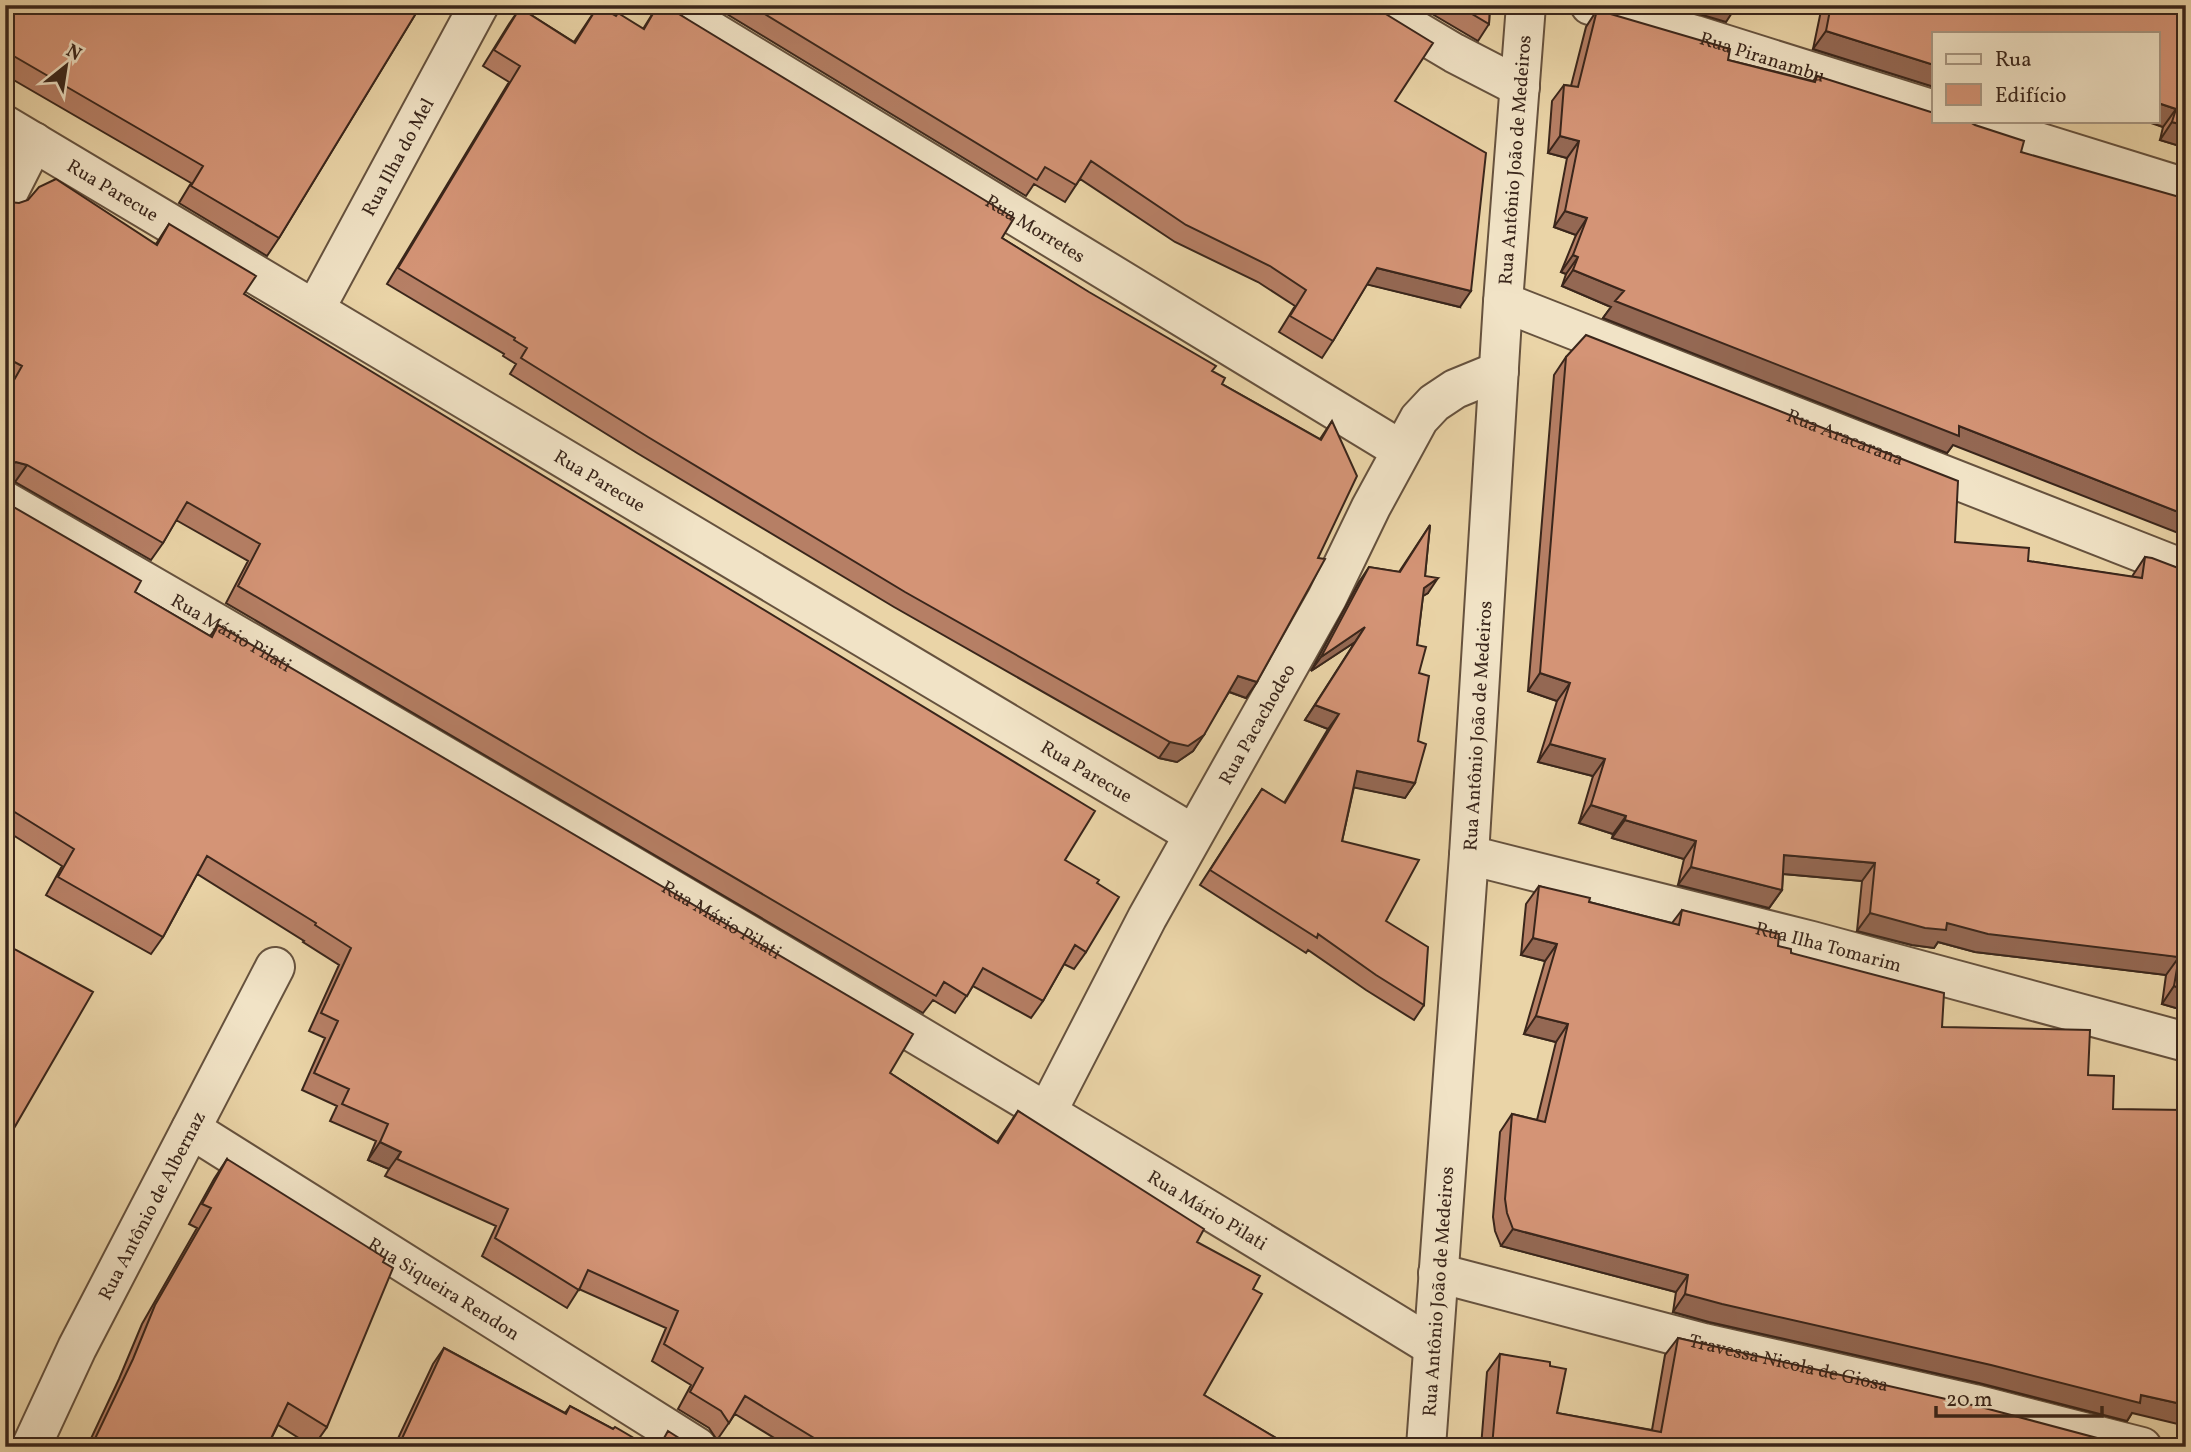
<svg xmlns="http://www.w3.org/2000/svg" width="2191" height="1452" font-family="Vollkorn,serif">
  <rect width="100%" height="100%" fill="#ead4a7"/>
  <filter id="stains"><feTurbulence type="fractalNoise" baseFrequency=".00286" numOctaves="4"/><feColorMatrix values="0 0 0 0 .2 0 0 0 0 .09 0 0 0 0 .02 0 0 0 .5 -.17"/></filter>
  <radialGradient id="worn" r=".72"><stop offset=".6" stop-color="#630" stop-opacity="0"/><stop offset="1" stop-color="#630" stop-opacity=".3"/></radialGradient>
  <g fill="none" stroke-linecap="round" stroke-linejoin="round">
    <defs>
      <g id="minor">
        <path id="s1" d="M669 5 1401 450"/>
        <path d="M1373 5 1454 53 1520 87"/>
        <path id="s2" d="M1590 5 1695 35 1934 110"/>
        <path d="M1970 121 2186 188"/>
        <path id="s3" d="M5 125 1193 834"/>
        <path d="M5 199 34 142"/>
        <path id="s4" d="M1503 302 2186 570"/>
        <path id="s5" d="M315 309 479 5"/>
        <path id="s6" d="M5 501C484 777 961 1057 1432 1346"/>
        <path id="s7" d="M1469 855 1812 941 2186 1042"/>
        <path id="s8" d="M1047 1112 1147 918 1327 598 1371 507 1419 419 1434 403 1455 389 1499 371"/>
        <path id="s9" d="M191 1129 697 1447"/>
        <path id="s10" d="M1438 1273 1704 1343 1974 1404 2142 1447"/>
        <path id="s11" d="M31 1447 77 1348 275 967"/>
        <path id="s12" d="M1426 1447 1469 855 1503 302 1526 5"/>
      </g>
    </defs>
    <!-- minor casing -->
    <use href="#minor" stroke="#66523e" stroke-width="42"/>
    <!-- minor -->
    <use href="#minor" stroke="#f1e3c6" stroke-width="38"/>
  </g>
  <!-- wall -->
  <path fill="#b67f65" stroke="#3a261b" stroke-width="2" d="M5 5H421L279 238 267 256 179 203 191 183 5 75Z
    M658 5H666L1002 238 1212 371 1222 384 1320 439 1332 421 1257 682 1246 698 1229 692 1193 751 1177 762 1159 758 894 607 637 453 510 374 516 364 503 356 504 354 387 284 509 82 483 66 509 24 520 8 574 42 598 6 616 16 643 29Z
    M712 5H1371L1395 101 1460 307 1367 284 1333 341 1322 358 1279 332 1295 306 1258 282 1175 242 1080 179 1065 202 1034 184 1026 196Z
    M1417 5H1490L1489 24 1478 41Z
    M1820 5H2186V148L2160 140 2163 127 1934 33V87L1813 49 1822 6Z
    M1597 10 1728 60 1813 81 1817 76 2021 152 2180 229 1953 445 1947 453 1603 318 1611 307 1562 286 1566 274 1561 272 1576 235 1554 227 1567 158 1548 153 1552 101 1564 85 1571 86 1586 27Z
    M5 203 156 244 169 224 244 294 1097 883 1086 952 1074 969 1064 964 1043 1001 1031 1018 973 986 955 1013 933 1000 923 1013 226 603 248 561 176 520 163 543 151 560 15 482 5 479V391L10 383 5 381Z
    M1566 357 1955 542 2028 561 2132 577 2133 575 2145 557 2186 571V1011L2162 1004 2166 975 1975 952 1938 942 1934 948 1912 945 1857 931 1862 881 1783 874 1782 890 1769 908 1678 885 1684 859 1612 838 1613 834 1579 823 1593 776 1538 762 1557 701 1528 691 1554 375Z
    M5 502 135 592 210 636 218 625 890 1073 997 1142 1018 1111 1197 1242 1253 1289 1204 1395 1291 1447H789L735 1414 717 1440 709 1428 678 1409 691 1385 652 1361 666 1328 579 1289 567 1308 482 1256 496 1226 385 1176 389 1169 368 1160 376 1141 330 1121 337 1106 302 1090 325 1038 309 1031 339 965 303 942 304 941 197 874 163 937 151 954 46 895 62 866 5 830Z
    M1430 525 1425 576 1428 593 1423 596 1417 645 1419 673 1415 783 1405 798 1354 787 1342 841 1386 921 1424 1005 1414 1020 1366 990 1308 950 1306 953 1200 885 1262 789 1284 803 1328 729 1305 720 1355 642 1311 671 1359 582 1369 567 1399 572Z
    M1539 886 1589 902 1672 923 1682 910 1778 946 1791 953 1942 1027 2088 1075 2113 1109 2132 1413 2127 1421 1979 1383 1709 1322 1673 1312 1676 1292 1501 1246 1495 1231 1493 1217 1500 1132 1512 1114 1537 1120 1556 1042 1524 1034 1545 961 1521 955 1526 904Z
    M5 943 10 1135 5 1142Z
    M227 1159 327 1427 313 1447 278 1425 267 1447H87L119 1379 142 1324 197 1228 189 1224 214 1179Z
    M1678 1338 2131 1447H1481L1487 1372 1500 1354 1550 1366 1557 1413 1652 1430 1665 1355Z
    M444 1348 565 1413 570 1406 613 1429 649 1447H394L433 1364Z"/>
  <!-- shaded-wall -->
  <path fill="#946853" stroke="#3a261b" stroke-width="2" d="M1669 5H1737L1726 22Z
    M1826 31 1934 65V87L1813 49Z
    M2158 103 2176 109 2163 127 2145 121H2158Z
    M2172 122 2186 126V148L2160 140Z
    M1560 136 1579 141 1567 158 1548 153Z
    M1565 211 1587 218 1576 235 1554 227Z
    M1573 255 1578 257 1566 274 1561 272Z
    M1377 268 1471 291 1460 307 1365 284Z
    M1573 270 1959 426 2186 515V536L1953 445 1947 453 1603 318 1611 307 1562 286Z
    M16 462 27 465 15 482 5 479V466Z
    M1438 578 1428 593 1413 602 1424 588Z
    M1365 627 1355 642 1311 671 1321 657Z
    M1540 673 1570 683 1557 701 1528 691Z
    M1238 676 1257 682 1246 698 1227 691Z
    M1315 705 1339 714 1328 729 1305 720Z
    M1204 735 1193 751 1177 762 1159 758 1170 742Z
    M1550 744 1605 759 1593 776 1538 762Z
    M1357 771 1415 783 1405 798 1347 786Z
    M1591 805 1626 816 1613 834 1579 823Z
    M1625 820 1696 841 1684 859 1612 838Z
    M1784 855 1875 863 1862 881 1772 873Z
    M1691 867 1782 890 1769 908 1678 885Z
    M1870 913 1947 923 2179 957 2166 975 1975 952 1938 942 1934 948 1912 945 1857 931Z
    M1533 938 1557 944 1545 961 1521 955Z
    M2174 986 2186 990V1011L2162 1004Z
    M1536 1016 1568 1024 1556 1042 1524 1034Z
    M380 1142 401 1152 389 1169 368 1160Z
    M1513 1229 1688 1275 1676 1292 1501 1246Z
    M1685 1294 2186 1405V1426L2132 1413 2127 1421 1979 1383 1709 1322 1673 1312Z"/>
  <!-- building -->
  <path fill="#d49476" stroke="#3a261b" stroke-width="2" d="M5 5H421L279 238 191 186 203 166 5 51Z
    M658 5H666L669 8 1014 218 1002 238 1089 292 1216 366 1212 371 1225 378 1222 384 1321 440 1332 421 1357 476 1318 558 1325 559 1257 682 1238 676 1204 735 1188 746 1170 742 905 592 648 437 521 358 527 348 514 340 515 338 398 268 520 66 494 50 520 8 575 43 598 6 616 16 618 13 644 29Z
    M750 5H1371L1433 43 1395 101 1486 153 1471 291 1377 268 1333 341 1290 316 1306 290 1270 266 1186 225 1091 161 1076 185 1045 167 1037 180Z
    M1457 5H1490L1489 24Z
    M1831 5H2186V126L2172 122 2176 109 2158 103V33H1934V65L1826 31Z
    M1597 10 1730 49 1728 60 1815 82 1817 76 1934 113V121H1968L1975 125 2024 141 2021 152 2183 198 2180 229 2186 230V515L1959 426V436L1615 301 1624 291 1573 270 1578 257 1573 255 1587 218 1565 211 1579 141 1560 136 1564 85 1578 87Z
    M56 179 157 245 169 224 256 276 244 294 1095 811 1065 860 1099 880 1097 883 1119 897 1086 952 1075 945 1043 1001 983 968 967 996 944 982 936 996 238 586 260 544 187 502 163 543 27 465 16 462 5 466V396L22 366 5 357V203L9 202 19 203 28 200 39 187Z
    M1586 335 1958 481 1955 542 2029 548 2028 561 2142 578 2145 557 2152 558 2186 571V990L2174 986 2179 957 1988 934 1947 923 1946 930 1925 928 1870 913 1875 863 1784 855 1782 890 1691 867 1696 841 1625 820 1626 816 1591 805 1605 759 1550 744 1570 683 1540 673 1566 357Z
    M5 502 141 581 135 592 212 637 218 625 913 1034 890 1073 998 1143 1018 1111 1204 1229 1197 1242 1260 1276 1253 1289 1262 1294 1204 1395 1291 1447H829L745 1396 729 1423 721 1411 690 1392 703 1368 664 1344 678 1311 588 1270 579 1290 495 1238 508 1209 397 1159 401 1152 380 1142 388 1124 342 1104 349 1089 314 1073 338 1021 321 1013 351 948 315 925 316 923 207 856 163 937 58 877 74 849 5 806Z
    M1430 525 1425 576 1438 578 1424 588 1417 645 1426 647 1419 673 1429 676 1418 741 1426 744 1415 783 1357 771 1342 841 1419 860 1386 921 1428 947 1424 1005 1376 975 1318 934 1317 938 1210 870 1262 789 1285 803 1339 714 1315 705 1365 627 1321 657 1369 567 1400 572Z
    M1539 886 1590 898 1589 902 1679 925 1682 910 1779 934 1778 946 1791 949V953L1944 993 1942 1027 2090 1030 2088 1075 2114 1076 2113 1109 2186 1110V1405L2141 1395 2140 1403 1991 1365 1722 1304 1685 1294 1688 1275 1513 1229 1507 1213 1505 1199 1512 1114 1545 1122 1568 1024 1536 1016 1557 944 1533 938Z
    M5 943 16 950 93 992 10 1135 5 1132Z
    M227 1159 385 1258 383 1262 393 1268 327 1427 288 1403 267 1447H91L133 1359 155 1305 211 1208 202 1204Z
    M1678 1338 1981 1407 2131 1447H1492L1500 1354 1550 1362V1366L1566 1369 1557 1413 1661 1432Z
    M444 1348 566 1414 570 1406 613 1429 615 1427 649 1447H398Z
    M668 1431 693 1447H659Z"/>
  <g text-anchor="middle" stroke-width="7" stroke-linejoin="round" paint-order="stroke">
    <!-- street labels -->
    <g font-size="19" fill="#3a261b" stroke="#f1e3c6">
      <text dy="7" stroke="none"><textPath href="#s2" startOffset="180">Rua Piranambu</textPath></text>
      <text dy="7" stroke="none"><textPath href="#s5" startOffset="173">Rua Ilha do Mel</textPath></text>
      <text dy="7" stroke="none"><textPath href="#s12" startOffset="1290">Rua Antônio João de Medeiros</textPath></text>
      <text dy="7" stroke="none"><textPath href="#s3" startOffset="126">Rua Parecue</textPath></text>
      <text dy="7" stroke="none"><textPath href="#s1" startOffset="429">Rua Morretes</textPath></text>
      <text dy="7" stroke="none"><textPath href="#s4" startOffset="368">Rua Aracarana</textPath></text>
      <text dy="7" stroke="none"><textPath href="#s3" startOffset="693">Rua Parecue</textPath></text>
      <text dy="7" stroke="none"><textPath href="#s6" startOffset="262">Rua Mário Pilati</textPath></text>
      <text dy="7" stroke="none"><textPath href="#s8" startOffset="441">Rua Pacachodeo</textPath></text>
      <text dy="7" stroke="none"><textPath href="#s12" startOffset="723">Rua Antônio João de Medeiros</textPath></text>
      <text dy="7" stroke="none"><textPath href="#s3" startOffset="1260">Rua Parecue</textPath></text>
      <text dy="7" stroke="none"><textPath href="#s6" startOffset="830">Rua Mário Pilati</textPath></text>
      <text dy="7" stroke="none"><textPath href="#s7" startOffset="371">Rua Ilha Tomarim</textPath></text>
      <text dy="7" stroke="none"><textPath href="#s11" startOffset="270">Rua Antônio de Albernaz</textPath></text>
      <text dy="7" stroke="none"><textPath href="#s6" startOffset="1396">Rua Mário Pilati</textPath></text>
      <text dy="7" stroke="none"><textPath href="#s9" startOffset="299">Rua Siqueira Rendon</textPath></text>
      <text dy="7" stroke="none"><textPath href="#s12" startOffset="156">Rua Antônio João de Medeiros</textPath></text>
      <text dy="7" stroke="none"><textPath href="#s10" startOffset="362">Travessa Nicola de Giosa</textPath></text>
    </g>
  </g>
  <!-- margin -->
  <rect width="2191" height="1452" fill="none" stroke="#ead4a7" stroke-width="28"/>
  <rect x="7" y="7" width="2177" height="1438" fill="none" stroke="#3a261b" stroke-width="3.5"/>
  <rect x="14" y="14" width="2163" height="1424" fill="none" stroke="#3a261b" stroke-width="2"/>
  <!-- legend -->
  <rect x="1932" y="32" width="228" height="91" fill="#f1e3c6" stroke="#a89782" stroke-width="2"/>
  <rect x="1946" y="54" width="35" height="10" fill="#f1e3c6" stroke="#a89782" stroke-width="2"/>
  <text x="1995" y="66" font-size="21" fill="#3a261b">Rua</text>
  <rect x="1946" y="84" width="35" height="21" fill="#d49476" stroke="#a89782" stroke-width="2"/>
  <text x="1995" y="102" font-size="21" fill="#3a261b">Edifício</text>
  <!-- north arrow -->
  <g transform="translate(66 66) rotate(30)" stroke="#f1e3c6" stroke-width="5" paint-order="stroke">
  <path d="M0-5L12 26L0 18L-12 26Z" fill="#3a261b"/>
  <text y="-10" font-size="19" font-weight="bold" text-anchor="middle" fill="#3a261b">N</text>
  </g>
  <!-- scale -->
  <path d="M1936 1406v10h166v-10" fill="none" stroke="#3a261b" stroke-width="3.5"/>
  <text x="1946" y="1406" font-size="21" fill="#3a261b" stroke="#f1e3c6" stroke-width="5" paint-order="stroke">20 m</text>
  <rect width="100%" height="100%" filter="url(#stains)"/>
  <rect width="100%" height="100%" fill="url(#worn)"/>
</svg>
